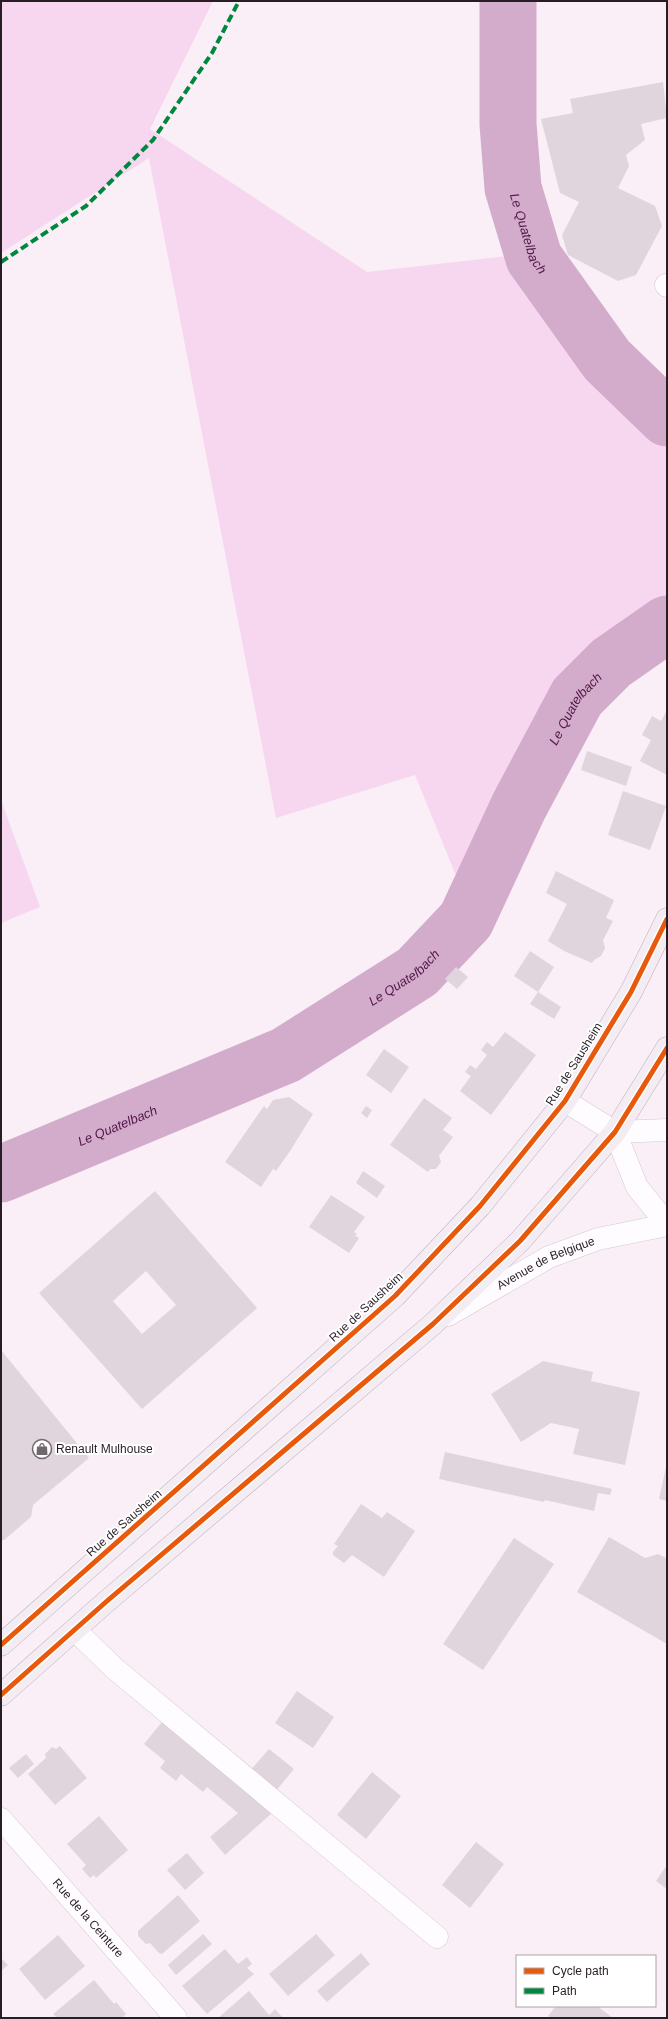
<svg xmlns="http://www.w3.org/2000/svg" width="668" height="2019" font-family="Arial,sans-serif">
  <rect width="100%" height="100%" fill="#faeef7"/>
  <!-- green -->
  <path fill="#f7d7f0" d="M1 1H213L150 129 367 272 516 255 599 367 667 440V610L565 684 468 905 415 775 276 818 149 158 1 253Z
    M1 800 40 907 1 923Z"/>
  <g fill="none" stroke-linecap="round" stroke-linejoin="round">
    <!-- river -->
    <g stroke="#d3accb" stroke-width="57">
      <path id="s1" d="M508 1V124L513 188 534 258 607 360 667 418"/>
      <path id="s2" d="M1 1174 286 1055 417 972 466 920 519 806 577 697 611 663 667 624"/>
    </g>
  </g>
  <!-- building -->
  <path fill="#e0d5dd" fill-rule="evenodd" d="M663 82 667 118 641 124 645 140 626 155 629 166 618 188 655 206 662 226 636 275 618 281 568 255 562 235 579 202 560 193 541 119 573 113 570 99Z
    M667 710V775L640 761 651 740 642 735 652 716 661 721Z
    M587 751 632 767 626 786 581 770Z
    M623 791 666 806 650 850 608 835Z
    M556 871 614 900 606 918 613 921 603 940 605 948 601 956 594 960 592 963 564 951 548 941 567 904 546 893Z
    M530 951 554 967 538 992 514 976Z
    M456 967 468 977 457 989 445 979Z
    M538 992 561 1007 554 1019 530 1004Z
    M505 1032 536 1055 491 1115 460 1091 471 1076 465 1072 470 1065 476 1069 487 1055 481 1050 487 1042 493 1047Z
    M384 1049 409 1067 391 1093 366 1075Z
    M289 1097 313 1114 290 1151 276 1171 273 1169 261 1187 225 1162 264 1106 267 1109 273 1100Z
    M424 1098 452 1118 443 1130 453 1137 439 1156 441 1162 436 1169H430L428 1172 390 1145Z
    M366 1106 372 1110 367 1118 361 1113Z
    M363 1171 385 1186 377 1198 356 1183Z
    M155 1191 257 1308 142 1409 39 1293ZM146 1271 176 1305 142 1334 113 1301Z
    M331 1195 365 1217 354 1232 357 1234 355 1236 359 1238 349 1253 309 1227Z
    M1 1350 89 1458 33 1505 31 1517 4 1540H1Z
    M543 1361 593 1372 591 1381 640 1392 625 1465 573 1454 579 1429 551 1423 521 1442 491 1394Z
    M445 1452 612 1489 610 1495 598 1493 594 1511 545 1500 544 1502 439 1479Z
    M666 1467H667V1501L659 1499Z
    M361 1504 382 1518 387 1512 415 1531 384 1577 352 1555 344 1563 333 1555V1552L338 1546 334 1544Z
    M609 1537 645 1558 658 1554 666 1558 667 1644 577 1592Z
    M514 1538 554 1564 483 1670 443 1644Z
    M297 1691 334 1717 313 1748 275 1723Z
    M162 1722 272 1813 225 1855 210 1837 238 1813 207 1787 203 1792 181 1774 176 1781 160 1768 165 1761 144 1744Z
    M60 1746 87 1778 55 1805 28 1774 46 1758 45 1754 52 1747 56 1749Z
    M269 1749 294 1769 275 1792 250 1771Z
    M26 1754 34 1764 18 1778 9 1768Z
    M372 1772 401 1796 366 1839 337 1815Z
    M99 1816 128 1850 96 1878 94 1875 90 1878 82 1869 86 1865 67 1844Z
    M476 1842 504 1864 470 1908 442 1885Z
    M187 1853 204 1873 185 1890 167 1870Z
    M667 1865V1889L656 1881Z
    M178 1895 200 1921 162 1954 159 1953 150 1943 146 1944 138 1936V1931Z
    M203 1934 212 1944 176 1975 168 1965Z
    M316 1934 335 1955 288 1996 269 1974Z
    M58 1935 85 1966 45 2000 19 1969Z
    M225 1949 238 1964 247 1957 252 1964 247 1968 254 1974 207 2014 182 1986Z
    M361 1953 370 1964 327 2002 317 1991Z
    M1 1958 8 1965 1 1971Z
    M94 1980 114 2004 116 2002 126 2014 122 2018H57L53 2014Z
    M249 1991 269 2015 275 2009 283 2018H218Z
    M556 2006H597L613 2018H551L548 2016Z"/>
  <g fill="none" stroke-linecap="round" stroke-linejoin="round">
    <defs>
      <g id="minor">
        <path d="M666 285 667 286"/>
        <path d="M565 1101 615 1132"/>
        <path d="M615 1132 637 1187 667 1224"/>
        <path d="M615 1132 667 1130"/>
        <path id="s3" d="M448 1315 549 1257 598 1239 667 1225"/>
        <path d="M75 1630 114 1668 437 1937"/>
        <path id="s4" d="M1 1819 176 2018"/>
      </g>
      <path id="major" d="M1 1645 395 1296 480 1206 565 1101 631 992 667 919
        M1 1695 107 1601 433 1324 520 1241 615 1132 667 1048"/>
    </defs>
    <!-- minor casing -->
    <use href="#minor" stroke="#d3cad1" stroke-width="23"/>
    <!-- major casing -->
    <use href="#major" stroke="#c0b0bd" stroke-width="23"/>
    <!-- minor -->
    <use href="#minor" stroke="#fefcfe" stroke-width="22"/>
    <!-- major -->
    <use href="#major" stroke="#f3ecf2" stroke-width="22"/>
    <!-- quiet -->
    <path stroke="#00873e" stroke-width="4" stroke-dasharray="8 4" stroke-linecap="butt" d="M1 262 86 206 153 140 212 53 239 1"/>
    <defs>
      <path id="cycleway" d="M1 1645 395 1296 480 1206 565 1101 631 992 667 919
        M1 1695 107 1601 433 1324 520 1241 615 1132 667 1048"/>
    </defs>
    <!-- cycleway casing -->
    <use href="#cycleway" stroke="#fff" stroke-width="8"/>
    <!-- cycleway -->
    <use href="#cycleway" stroke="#e8590c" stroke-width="5"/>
  </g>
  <!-- icons -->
  <defs>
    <symbol id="shop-ring" viewBox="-11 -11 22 22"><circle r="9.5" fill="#fff" stroke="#71676e" stroke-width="1.5"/><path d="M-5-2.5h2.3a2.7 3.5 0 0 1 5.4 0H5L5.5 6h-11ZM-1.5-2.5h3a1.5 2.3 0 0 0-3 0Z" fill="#71676e"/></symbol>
  </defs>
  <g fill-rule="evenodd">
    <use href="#shop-ring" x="31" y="1438" width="22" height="22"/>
  </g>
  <g text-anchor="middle" stroke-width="4" stroke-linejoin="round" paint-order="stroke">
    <!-- street labels -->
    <g font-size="12" fill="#271e25" stroke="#fff">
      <text transform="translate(574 1064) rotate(-58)" y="4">Rue de Sausheim</text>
      <text dy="4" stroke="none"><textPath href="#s3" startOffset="111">Avenue de Belgique</textPath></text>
      <text transform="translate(366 1307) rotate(-43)" y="4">Rue de Sausheim</text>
      <text transform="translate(124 1523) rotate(-41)" y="4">Rue de Sausheim</text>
      <text dy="4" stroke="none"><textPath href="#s4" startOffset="132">Rue de la Ceinture</textPath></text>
    </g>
    <!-- poi labels -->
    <g font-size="12" fill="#271e25" stroke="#fff" text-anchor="start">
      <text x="56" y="1453">Renault Mulhouse</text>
    </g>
    <!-- water labels -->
    <g font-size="13" font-style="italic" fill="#53164b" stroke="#fff">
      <text dy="5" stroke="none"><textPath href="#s1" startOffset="235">Le Quatelbach</textPath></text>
      <text dy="5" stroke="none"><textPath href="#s2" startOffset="774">Le Quatelbach</textPath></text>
      <text dy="5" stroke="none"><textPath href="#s2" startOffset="450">Le Quatelbach</textPath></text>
      <text dy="5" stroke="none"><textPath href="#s2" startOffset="126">Le Quatelbach</textPath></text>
    </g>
  </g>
  <!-- border -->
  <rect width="668" height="2019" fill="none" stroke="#271e25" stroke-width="4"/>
  <!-- legend -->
  <rect x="516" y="1955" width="140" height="52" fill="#ffffff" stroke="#a9a5a8"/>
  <rect x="524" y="1968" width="20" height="6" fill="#e8590c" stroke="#a9a5a8"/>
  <text x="552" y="1975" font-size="12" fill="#271e25">Cycle path</text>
  <rect x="524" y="1988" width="20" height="6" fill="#00873e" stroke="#a9a5a8"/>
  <text x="552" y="1995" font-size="12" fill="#271e25">Path</text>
</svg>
